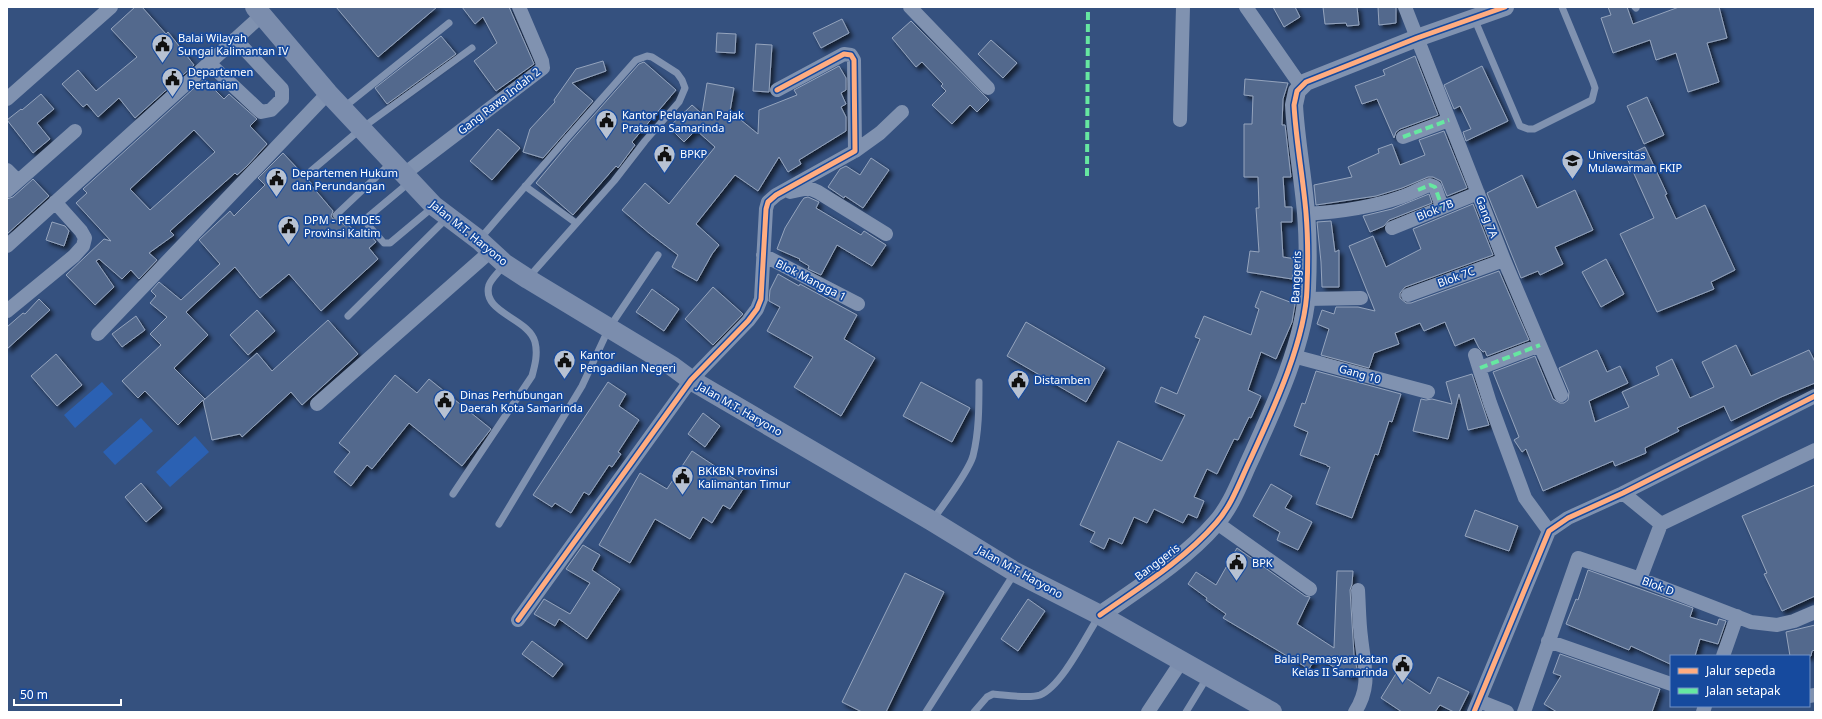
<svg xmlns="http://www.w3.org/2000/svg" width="1822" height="719" font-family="'Noto Sans',sans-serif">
  <defs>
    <filter id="shadow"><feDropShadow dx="3.5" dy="3.5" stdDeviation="2" flood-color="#0009"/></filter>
  </defs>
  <rect width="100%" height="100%" fill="#35517f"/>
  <!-- green -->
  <path fill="#2b61b3" d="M102 382 113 394 75 428 64 415Z
    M141 418 153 431 115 465 103 452Z
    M195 436 209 452 170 487 156 472Z"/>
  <!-- building -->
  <path fill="#52698d" stroke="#95a4bd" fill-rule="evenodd" filter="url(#shadow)" d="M135 7H142L166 34 168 32 194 65 135 118 119 98 98 117 87 104 83 107 62 84 78 70 96 91 137 57 111 29Z
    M336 7H437L378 57Z
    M462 7H509L534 64 496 91 474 61 497 43 483 17 475 24Z
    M1273 7H1295L1300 17 1284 27Z
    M1323 7H1357L1359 25 1347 26 1346 23 1325 24Z
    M1378 7H1396V23L1379 25Z
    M1608 7H1627L1633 24 1679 7H1719L1727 38 1707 43 1719 82 1688 92 1676 53 1656 60 1650 40 1613 53 1601 18 1611 15Z
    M842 19 849 33 821 48 813 33Z
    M911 21 989 100 977 112 970 105 952 124 932 105 946 91 941 86 943 84 922 62 916 67 892 38Z
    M717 33 736 34 735 53 716 52Z
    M441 36 456 54 387 104 375 88Z
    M991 40 1017 63 1003 78 978 54Z
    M756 44 772 45 769 92 753 91Z
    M1415 56 1438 115 1400 129 1396 132 1394 138 1377 99 1362 104 1355 86 1385 75 1383 70Z
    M603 61 606 71 572 83 593 101 543 158 523 152 530 129 555 102 554 100 576 69Z
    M644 62 676 90 632 142 635 145 618 168 616 166 573 215 536 183 570 142 639 64Z
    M839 66 846 78V90L841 93 846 104 841 107 846 117V131L799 160 801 164 788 172 779 157 758 191 735 175 696 224 719 245 712 254 697 281 672 267 678 255 649 233 622 210 645 183 669 204 715 147 696 130 684 142 669 127 692 105 702 114 707 83 734 88 730 111 758 134 759 110 797 95 794 90Z
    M1482 66 1508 121 1466 141 1463 132 1471 129 1460 106 1454 109 1444 85Z
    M204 79 224 99 229 94 257 119 250 126 267 144 247 166 237 175 235 173 170 231 174 235 149 253 157 260 139 279 131 270 122 279 99 259 96 261 114 287 95 305 66 275 104 239 111 241 76 203 87 193 83 189ZM194 130 215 152 150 210 130 189Z
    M1245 79 1288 83 1283 99 1282 125H1285L1291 177H1283L1285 207H1292V222H1281L1283 257 1296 259 1292 279 1247 272 1250 251 1259 252 1256 208H1259L1258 177H1244V124H1252L1253 96 1244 95Z
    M41 94 54 109 37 123 50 139 33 153 7 120 21 109 22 110Z
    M1647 97 1664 135 1644 144 1627 106Z
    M498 129 520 148 492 180 470 161Z
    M1444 131 1467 188 1447 196 1441 181 1433 177H1428L1402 188 1376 196 1316 205 1314 185 1352 177 1348 167 1379 153 1378 149 1392 144 1400 165 1425 155 1419 140Z
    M1645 147 1667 194 1665 195 1676 219 1705 205 1735 270 1711 282 1714 289 1657 312 1620 234 1654 218 1626 156Z
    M283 153 312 184 311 185 333 211 331 216 333 219H339L345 226 348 224 359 238 367 231 376 242 369 248 378 259 321 311 289 274 260 298 235 267 186 312 208 335 174 368 205 399 204 400 257 353 272 371 328 320 358 354 302 405 291 392 242 437 240 434 212 440 203 400 178 425 145 391 138 398 122 381 161 345 150 334 167 317 150 303 156 296 151 291 159 282 181 300 220 264 199 240 230 211 234 216 265 185 258 178Z
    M871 158 889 170 863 208 845 196 844 198 828 187 840 169 846 166 860 175Z
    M1522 175 1537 208 1575 190 1593 230 1555 247 1563 264 1540 275 1538 271 1521 278 1487 193Z
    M33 179 49 196 7 234V199L13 197Z
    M1429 194 1432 203 1389 220 1384 226 1370 232 1363 216 1392 209Z
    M808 197 819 202 816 208 861 235 864 231 886 245 872 266 837 245 821 275 808 269 809 266 799 260 800 259 777 249 785 228 801 202 804 198Z
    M1473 204 1493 255 1405 287 1400 293V298L1406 303H1411L1499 271 1529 340 1487 356 1485 351 1483 352 1479 348 1474 338 1455 346 1445 322 1424 331 1420 323 1395 333 1399 344 1374 353 1369 368 1321 355 1329 329 1317 324 1322 310 1334 314 1336 307H1358L1375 311 1349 246 1373 236 1386 267 1421 249 1413 229Z
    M1331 221 1335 252 1339 250V287H1322L1321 262 1317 222Z
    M52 222 65 226 69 231 64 246 46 240Z
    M1606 259 1624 294 1601 307 1582 272Z
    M778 274 799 286 800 284 857 315 844 339 875 358 841 416 794 387 813 357 767 331 780 307 769 301 770 290Z
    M713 287 743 314 713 345 685 319Z
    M652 289 679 309 664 331 636 312Z
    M1261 291 1295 304 1292 322 1276 359 1261 352 1248 390 1261 396 1251 418 1249 417 1238 440 1234 439 1217 474 1207 469 1194 497 1204 501 1197 518 1188 514 1183 523 1154 509 1147 523 1134 517 1122 544 1109 538 1104 549 1090 542 1095 532 1080 525 1118 441 1162 461 1185 415 1155 402 1161 387 1177 394 1200 339 1195 337 1204 316 1251 335 1259 309 1255 307Z
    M39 299 50 310 7 349V327L23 313 25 314Z
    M257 310 275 331 248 355 230 335Z
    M136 316 145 330 122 347 112 334Z
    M1026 322 1105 368 1086 402 1007 356Z
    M1736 345 1751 376 1809 350 1815 362V383L1781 397 1731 421 1724 406 1677 428 1679 431 1645 448 1646 453 1615 466 1613 461 1543 491 1526 449 1522 452 1514 440 1519 437 1493 372 1535 356 1553 399 1560 403H1564L1568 400 1569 392 1559 368 1597 350 1607 372 1620 366 1628 383 1589 401 1595 422 1629 407 1622 392 1659 375 1656 367 1672 359 1690 398 1714 387 1702 362Z
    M56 354 82 385 57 406 31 376Z
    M1316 371 1401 394 1392 422 1389 421 1378 455 1375 454 1352 518 1316 504 1330 467 1327 466V465L1300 455 1308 432 1294 426 1302 403 1305 404Z
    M1472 374 1489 425 1468 430 1459 394 1448 439 1413 431 1421 399 1426 400 1432 399 1452 404 1446 382Z
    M395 375 417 393 429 379 491 429 462 466 409 423 372 469 367 465 351 486 334 472 350 452 339 443Z
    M608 382 626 394 619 406 639 420 618 452 621 454 612 467 609 465 589 495 584 492 571 513 555 503 552 507 533 495Z
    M921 382 970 408 952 442 903 416Z
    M703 413 720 426 705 447 688 434Z
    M692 451 745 486 730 509 723 505 712 523 703 517 690 539 655 519 630 563 599 545 640 473 667 489Z
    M141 483 162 508 146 522 125 497Z
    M1271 484 1292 496 1285 508 1312 522 1298 550 1277 540 1280 532 1253 516Z
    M1815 485V596L1782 611 1764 574 1767 573 1742 516Z
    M1475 510 1518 526 1509 551 1465 536Z
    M583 545 600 555 592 570 620 589 587 639 559 619 555 626 534 614 544 599 570 614 590 583 566 569Z
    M1237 548 1305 596 1310 597 1297 624 1334 648 1337 571H1353L1352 584 1350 590 1354 655 1357 669 1352 677 1316 657 1309 669 1223 618 1226 614 1206 600 1207 598 1188 584 1196 572 1216 585Z
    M1588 570 1693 608 1690 617 1717 625 1719 619 1726 621 1718 644 1700 639 1695 656H1671L1670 664 1631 646 1629 650 1566 624 1576 599 1578 600Z
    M905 573 944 592 886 712H862L842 702Z
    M1028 599 1045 611 1018 651 1001 639Z
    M1815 625V650L1812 651 1811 656H1790L1786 632Z
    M532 641 563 664 553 677 522 654Z
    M1560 654 1660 689 1652 712H1557L1544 704 1561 676 1553 673Z
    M1397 672 1430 694 1438 677 1469 692 1459 712H1454L1440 705 1435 712H1402L1381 698Z"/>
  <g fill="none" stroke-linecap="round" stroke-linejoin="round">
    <!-- service -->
    <path stroke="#8092b0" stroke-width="7" d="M1635 7 1636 8
      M1474 18 1520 126 1528 129H1534L1592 100 1595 88 1593 82 1562 7
      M343 108 449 23
      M311 171 362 128 472 48
      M411 181 368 217V225L384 243H390L433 207
      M525 186 576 223
      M336 215 391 163
      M479 240 566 139 636 60 647 56 652 57 677 73 682 80 685 88 679 102 645 141 614 181 528 278
      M348 316 448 217
      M453 494 532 376C535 365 538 354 535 342 529 318 481 313 489 285 491 279 500 271 504 265
      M932 521C943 505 968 473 973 456 979 432 979 407 979 382
      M499 524 582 386 609 328 658 255
      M926 712 1014 574
      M974 712 987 697 993 694C1006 695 1029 699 1040 695 1062 686 1086 636 1099 616
      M1186 712 1208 676"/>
    <!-- minor -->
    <path stroke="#8092b0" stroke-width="14" d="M910 7 988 88
      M1246 7 1301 86
      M1405 7 1504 260 1561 395
      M209 63 261 112 271 110 282 99V89L235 39
      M7 99 111 7
      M1180 120 1183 7
      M1403 137 1449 120
      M855 151 880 133 902 112
      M7 170 18 181
      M404 174 543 68 542 61 519 7
      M7 191 75 131
      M790 192 809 188 818 192 886 234
      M1306 214C1339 212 1370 208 1401 197 1411 194 1420 188 1430 185L1435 187 1442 207
      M1392 228 1478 193
      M7 246 262 15
      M763 255 858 304
      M1408 295 1504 260
      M1306 299 1361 298
      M7 311 74 256 83 246 85 238 81 231 55 202
      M98 334 328 93
      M1475 355 1490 403 1525 498 1549 531
      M1293 356 1428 392
      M1480 368 1540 345
      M317 404 492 250
      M1623 493 1661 524
      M1217 523 1310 589
      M1640 579 1661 524 1815 450
      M518 620 691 380 748 321 757 309 761 299 766 209 768 202 776 195 855 151 854 60 851 55 844 54 777 90
      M1548 641 1671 684
      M1723 656 1737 616
      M1809 696 1815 695
      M1479 701 1507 712
      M1148 712 1181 662
      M1355 712C1372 685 1364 667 1361 637 1359 622 1359 606 1358 590
      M1474 712 1549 531 1568 518 1623 493 1815 396
      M1524 712 1578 558 1640 579 1751 622 1777 625 1794 621 1815 612
      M1703 712 1705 706"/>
    <!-- tertiary -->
    <path stroke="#8092b0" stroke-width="18" d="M1100 615C1140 587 1184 560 1216 523 1232 505 1240 481 1250 460 1272 412 1306 340 1307 288 1308 264 1308 237 1306 213 1303 177 1296 141 1294 105L1297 91 1306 82 1417 38 1505 7"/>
    <!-- secondary -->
    <path stroke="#7b8dad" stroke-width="20" d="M255 7 328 93 434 206 479 240 505 264 528 279 672 366 691 380 932 521 1015 572 1100 615 1272 712"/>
    <!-- quiet -->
    <path stroke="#66e7a1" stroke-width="4" stroke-dasharray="8 4" stroke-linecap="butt" d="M1403 137 1449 120
      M1087 176 1088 7
      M1418 190 1430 185 1435 187 1442 207
      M1480 368 1540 345"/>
    <defs>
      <path id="cycleway" d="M1100 615C1140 587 1184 560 1216 523 1232 505 1240 481 1250 460 1272 412 1306 340 1307 288 1308 264 1308 237 1306 213 1303 177 1296 141 1294 105L1297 91 1306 82 1417 38 1505 7
        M518 620 691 380 748 321 757 309 761 299 766 209 768 202 776 195 855 151 854 60 851 55 844 54 777 90
        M1474 712 1549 531 1568 518 1623 493 1815 396"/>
    </defs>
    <!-- cycleway casing -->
    <use href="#cycleway" stroke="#164a9e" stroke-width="8"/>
    <!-- cycleway -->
    <use href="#cycleway" stroke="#ffac80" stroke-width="5"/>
  </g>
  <!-- icons -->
  <defs>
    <symbol id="civic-pin" viewBox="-11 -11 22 30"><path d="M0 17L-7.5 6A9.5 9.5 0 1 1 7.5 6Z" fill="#b8c2d2" stroke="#164a9e"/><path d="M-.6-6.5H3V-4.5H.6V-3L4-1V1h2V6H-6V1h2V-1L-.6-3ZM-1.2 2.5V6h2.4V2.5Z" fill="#111"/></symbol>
    <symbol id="university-pin" viewBox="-11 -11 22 30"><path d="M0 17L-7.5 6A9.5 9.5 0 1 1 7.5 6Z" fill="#b8c2d2" stroke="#164a9e"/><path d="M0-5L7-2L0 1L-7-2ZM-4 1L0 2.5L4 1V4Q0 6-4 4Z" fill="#111"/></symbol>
  </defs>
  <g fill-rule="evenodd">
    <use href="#civic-pin" x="150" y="32" width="25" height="34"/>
    <use href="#civic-pin" x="160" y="66" width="25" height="34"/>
    <use href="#civic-pin" x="594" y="108" width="25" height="34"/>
    <use href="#civic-pin" x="652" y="142" width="25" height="34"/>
    <use href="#university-pin" x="1560" y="148" width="25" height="34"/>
    <use href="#civic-pin" x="264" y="166" width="25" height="34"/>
    <use href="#civic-pin" x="276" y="214" width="25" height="34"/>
    <use href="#civic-pin" x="552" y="348" width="25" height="34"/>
    <use href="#civic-pin" x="1006" y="368" width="25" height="34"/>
    <use href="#civic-pin" x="432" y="388" width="25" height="34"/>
    <use href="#civic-pin" x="670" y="464" width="25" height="34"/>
    <use href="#civic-pin" x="1224" y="550" width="25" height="34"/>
    <use href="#civic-pin" x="1390" y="652" width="25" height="34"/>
  </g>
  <g text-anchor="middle" stroke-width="3.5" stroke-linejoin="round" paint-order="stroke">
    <!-- poi labels -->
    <g font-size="11" fill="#fff" stroke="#164a9e" text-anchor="start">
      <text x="178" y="42">Balai Wilayah<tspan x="178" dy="13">Sungai Kalimantan IV</tspan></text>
      <text x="188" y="76">Departemen<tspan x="188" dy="13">Pertanian</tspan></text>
      <text x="622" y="119">Kantor Pelayanan Pajak<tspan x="622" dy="13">Pratama Samarinda</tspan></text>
      <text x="680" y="158">BPKP</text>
      <text x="1588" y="159">Universitas<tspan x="1588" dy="13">Mulawarman FKIP</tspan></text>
      <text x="292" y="177">Departemen Hukum<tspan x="292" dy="13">dan Perundangan</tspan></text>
      <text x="304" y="224">DPM - PEMDES<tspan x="304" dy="13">Provinsi Kaltim</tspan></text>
      <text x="580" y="359">Kantor<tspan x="580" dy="13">Pengadilan Negeri</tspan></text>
      <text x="1034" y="384">Distamben</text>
      <text x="460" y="399">Dinas Perhubungan<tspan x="460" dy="13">Daerah Kota Samarinda</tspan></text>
      <text x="698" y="475">BKKBN Provinsi<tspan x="698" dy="13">Kalimantan Timur</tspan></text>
      <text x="1252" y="567">BPK</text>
      <text x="1388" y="663" text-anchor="end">Balai Pemasyarakatan<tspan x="1388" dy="13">Kelas II Samarinda</tspan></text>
    </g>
    <!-- street labels -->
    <g font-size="11" fill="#fff" stroke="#164a9e">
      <text transform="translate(499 101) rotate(-38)" y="4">Gang Rawa Indah 2</text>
      <text transform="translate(1435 210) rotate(-22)" y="4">Blok 7B</text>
      <text transform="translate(1487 217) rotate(69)" y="4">Gang 7A</text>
      <text transform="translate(469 233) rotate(39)" y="4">Jalan M.T. Haryono</text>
      <text transform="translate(1296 277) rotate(-88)" y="4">Banggeris</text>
      <text transform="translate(1456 277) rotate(-20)" y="4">Blok 7C</text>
      <text transform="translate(811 280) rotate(27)" y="4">Blok Mangga 1</text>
      <text transform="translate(1360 374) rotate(16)" y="4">Gang 10</text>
      <text transform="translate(740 409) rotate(30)" y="4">Jalan M.T. Haryono</text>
      <text transform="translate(1157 562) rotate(-37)" y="4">Banggeris</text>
      <text transform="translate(1020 572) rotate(29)" y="4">Jalan M.T. Haryono</text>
      <text transform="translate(1658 586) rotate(21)" y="4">Blok D</text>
    </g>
  </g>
  <!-- border -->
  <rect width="1822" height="719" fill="none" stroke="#ffffff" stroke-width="16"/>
  <!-- legend -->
  <rect x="1670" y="655" width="140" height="52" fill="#164a9e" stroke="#7392c5"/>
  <rect x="1678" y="668" width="20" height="6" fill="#ffac80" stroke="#7392c5"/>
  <text x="1706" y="675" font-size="12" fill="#ffffff">Jalur sepeda</text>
  <rect x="1678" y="688" width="20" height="6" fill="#66e7a1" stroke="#7392c5"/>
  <text x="1706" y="695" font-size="12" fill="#ffffff">Jalan setapak</text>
  <!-- scale -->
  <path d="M14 699v6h107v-6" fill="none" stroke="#ffffff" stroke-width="2"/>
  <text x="20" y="699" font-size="12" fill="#ffffff" stroke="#164a9e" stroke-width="3" paint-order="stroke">50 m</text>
</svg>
